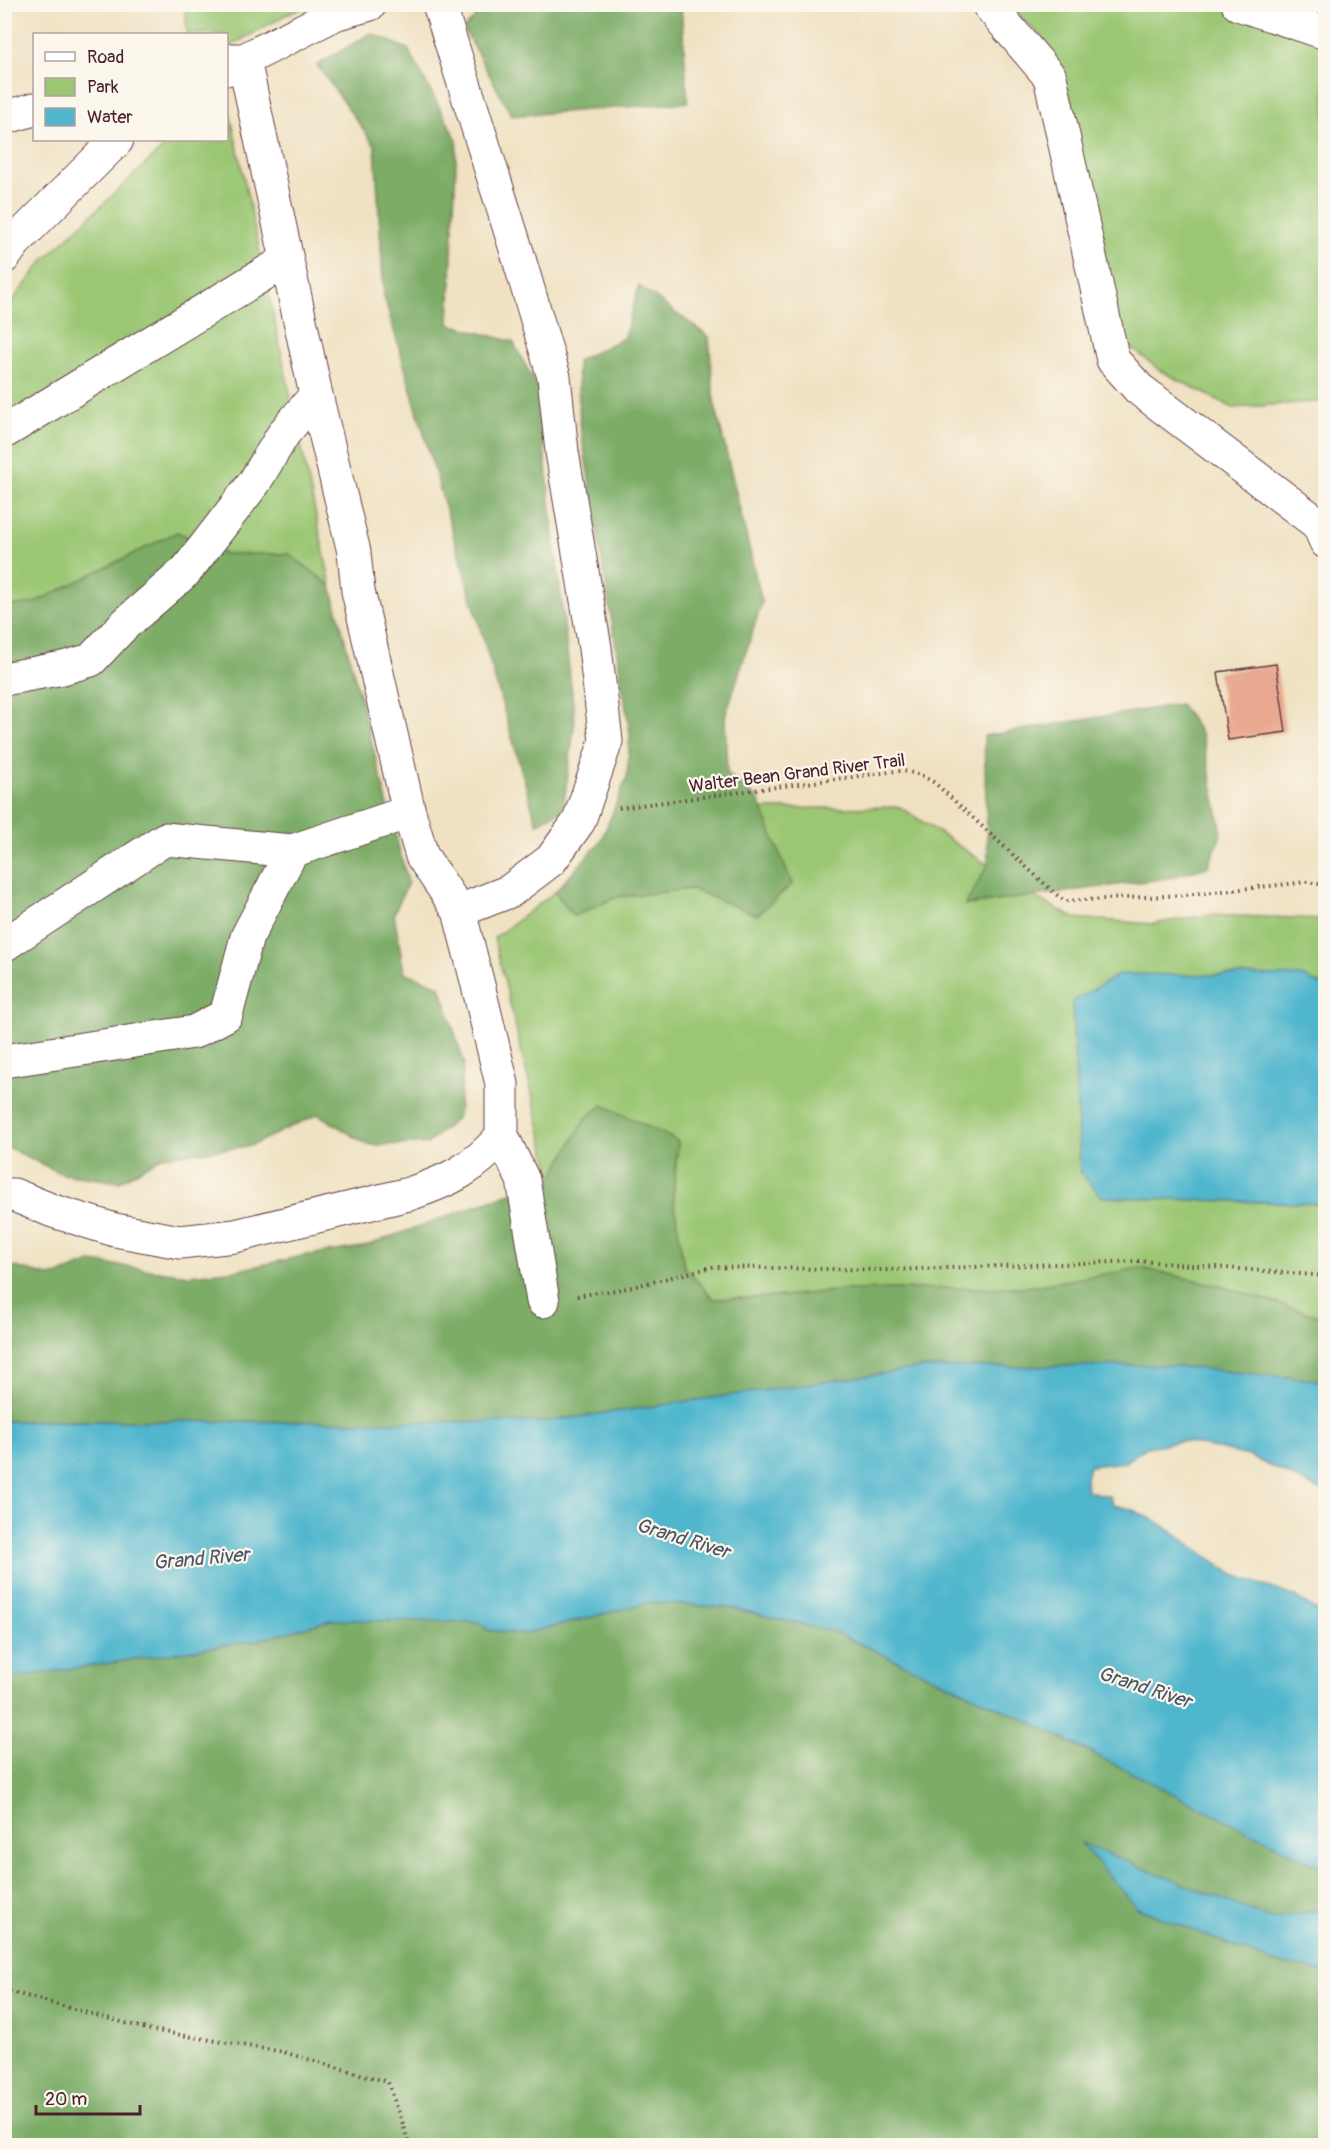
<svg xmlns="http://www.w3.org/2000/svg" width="1330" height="2150" font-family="Pangolin,sans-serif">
  <rect width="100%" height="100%" fill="#fbf7ec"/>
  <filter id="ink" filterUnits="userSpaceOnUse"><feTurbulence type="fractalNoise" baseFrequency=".0167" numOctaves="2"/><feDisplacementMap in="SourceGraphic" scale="12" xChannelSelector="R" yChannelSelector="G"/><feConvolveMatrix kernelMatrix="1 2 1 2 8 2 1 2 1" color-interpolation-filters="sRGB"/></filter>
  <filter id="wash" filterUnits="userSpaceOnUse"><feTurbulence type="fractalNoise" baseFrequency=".008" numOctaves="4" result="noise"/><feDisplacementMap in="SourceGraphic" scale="24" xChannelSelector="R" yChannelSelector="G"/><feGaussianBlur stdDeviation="1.35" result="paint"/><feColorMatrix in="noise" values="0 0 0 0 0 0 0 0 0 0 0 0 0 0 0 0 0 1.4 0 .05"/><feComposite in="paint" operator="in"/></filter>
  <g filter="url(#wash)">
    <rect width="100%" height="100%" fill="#efe1c1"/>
    <!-- green -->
    <path fill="#9bc774" stroke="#727350" stroke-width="1.5" d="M185 5H317L291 12 227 48 226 34H187Z
      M1009 5H1325V401L1233 408 1161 371 1123 341 1060 68 1043 39Z
      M229 108 331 586 289 554H225L177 532 34 603 5 607 4 312 44 260 169 142 174 140H226L227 109Z
      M900 807 988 865 966 905 1033 896 1074 918 1152 924 1207 915 1325 919V986L1301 976 1102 1197 1325 1204V1318L1216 1285 1142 1268 1027 1287 844 1290 774 1297 714 1299 684 1267 673 1197 678 1141 585 1119 552 1178 494 938 555 892 573 916 617 897 691 889 757 915 792 884 761 809Z"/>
    <!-- forest -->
    <path fill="#7cac66" stroke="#636648" stroke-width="1.5" d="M486 5H681L688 102 512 116 464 29Z
      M371 33 408 49 457 140 449 324 513 342 537 387 575 721 563 809 537 824 384 296 375 146 317 65Z
      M639 286 709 337 714 401 762 602 725 717 727 773 758 799 792 884 757 915 691 889 617 897 573 916 555 892 601 841 627 777 630 733 580 424 577 361 624 338Z
      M177 532 225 554H289L331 586 408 883 394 914 404 972 440 986 464 1062 458 1117 427 1144 368 1145 318 1114 250 1146 164 1156 119 1182 62 1174 5 1146 4 607 34 603Z
      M1180 704 1202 735 1222 833 1208 867 1169 878 965 905 988 865 984 736Z
      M603 1105 678 1141 673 1197 684 1267 714 1299 774 1297 844 1290 1027 1287 1142 1268 1216 1285 1325 1318V1381L1164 1365 922 1368 543 1422 5 1421 4 1264 52 1277 91 1262 189 1275 238 1270 307 1255 363 1247 552 1178 585 1119Z
      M651 1602 731 1608 832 1631 1026 1720 1314 1864 1325 1868V1912L1319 1910 1272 1920 1081 1844 1273 1962 1325 1972V2145L5 2146V1679L258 1640 331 1620 479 1622 489 1630 524 1634Z"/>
    <!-- water -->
    <path fill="#4fb6cd" stroke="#4c6a7c" stroke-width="1.5" d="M1119 974 1301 976 1325 986V1204L1102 1197 1080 1172 1072 1002Z
      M1164 1365 1325 1381V1492L1249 1456 1182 1441 1147 1447 1125 1462 1089 1466 1086 1478 1087 1491 1109 1496 1113 1505 1131 1509 1158 1522 1234 1575 1296 1597 1313 1609 1325 1615V1868L1314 1864 1026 1720 832 1631 731 1608 651 1602 524 1634 488 1630 479 1622 331 1620 258 1640 5 1679V1421L543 1422 922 1368Z
      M1080 1843 1272 1919 1319 1910 1325 1912V1972L1273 1962 1137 1908Z"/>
    <g id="blocks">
      <!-- building -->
      <path fill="#e9a890" d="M1276 664 1286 732 1228 740 1218 672Z"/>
    </g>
  </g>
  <g filter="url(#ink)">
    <use href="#blocks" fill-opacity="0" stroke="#633c42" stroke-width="1.5"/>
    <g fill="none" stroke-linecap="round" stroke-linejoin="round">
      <defs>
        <path id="minor" d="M439 4 517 252 554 377 562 452 595 648 606 741 579 821 551 860 510 891 459 911
          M988 4 1050 77 1113 360 1139 389 1318 524 1326 542
          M1238 4 1326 33
          M226 69 337 13 370 4
          M4 118 34 109
          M4 257 15 242 117 140
          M4 432 287 260
          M4 679 63 668 91 660 124 625 186 571 254 483 284 433 316 395 244 60H226
          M4 945 165 839 292 851 409 812
          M4 1061 194 1032 226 1015 247 937 292 851
          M502 1136 523 1180 543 1301
          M4 1195H14L53 1211 115 1230 180 1242 235 1236 409 1194C449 1181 475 1168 502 1136V1084L477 981 459 911 422 856 409 812 358 591 354 552 316 395"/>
      </defs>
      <!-- minor casing -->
      <use href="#minor" stroke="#633c42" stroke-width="35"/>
      <!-- path -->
      <path stroke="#633c42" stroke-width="4" stroke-dasharray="1.5 4.5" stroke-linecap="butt" d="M619 808 897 771C912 771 922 775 935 783L1060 898 1066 901 1185 895 1307 882 1326 885
        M577 1296 628 1288 712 1267 888 1270 1141 1261 1326 1276
        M4 1990 151 2030 283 2052 388 2082 404 2127 409 2146"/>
      <!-- minor -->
      <use href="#minor" stroke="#fff" stroke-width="33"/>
    </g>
  </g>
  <g text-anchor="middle" stroke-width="4.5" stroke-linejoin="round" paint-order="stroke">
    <!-- street labels -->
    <g font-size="18" fill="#4a1f2b" stroke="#fbf7ec">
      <text transform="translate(797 773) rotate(-7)" y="6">Walter Bean Grand River Trail</text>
    </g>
    <!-- water labels -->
    <g font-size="20" font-style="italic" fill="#4c5464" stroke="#fbf7ec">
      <text transform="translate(683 1538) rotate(17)" y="7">Grand River</text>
      <text transform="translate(201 1558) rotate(-5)" y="7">Grand River</text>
      <text transform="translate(1145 1687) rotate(18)" y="7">Grand River</text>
    </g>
  </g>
  <!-- margin -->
  <rect width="1330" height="2150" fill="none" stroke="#fbf7ec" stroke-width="24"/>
  <!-- legend -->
  <rect x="33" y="33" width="195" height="108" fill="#fbf7ec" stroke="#b4a19f" stroke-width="1.5"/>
  <rect x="45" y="52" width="30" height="9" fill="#ffffff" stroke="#b4a19f" stroke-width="1.5"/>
  <text x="87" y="63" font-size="18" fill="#4a1f2b">Road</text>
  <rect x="45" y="78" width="30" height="18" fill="#9bc774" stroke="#b4a19f" stroke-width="1.5"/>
  <text x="87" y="93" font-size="18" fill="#4a1f2b">Park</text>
  <rect x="45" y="108" width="30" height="18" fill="#4fb6cd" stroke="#b4a19f" stroke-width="1.5"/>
  <text x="87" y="123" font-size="18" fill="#4a1f2b">Water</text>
  <!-- scale -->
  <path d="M36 2105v9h104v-9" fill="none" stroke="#4a1f2b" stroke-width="3"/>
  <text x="45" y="2105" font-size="18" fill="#4a1f2b" stroke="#fbf7ec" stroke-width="4.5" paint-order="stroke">20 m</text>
</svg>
